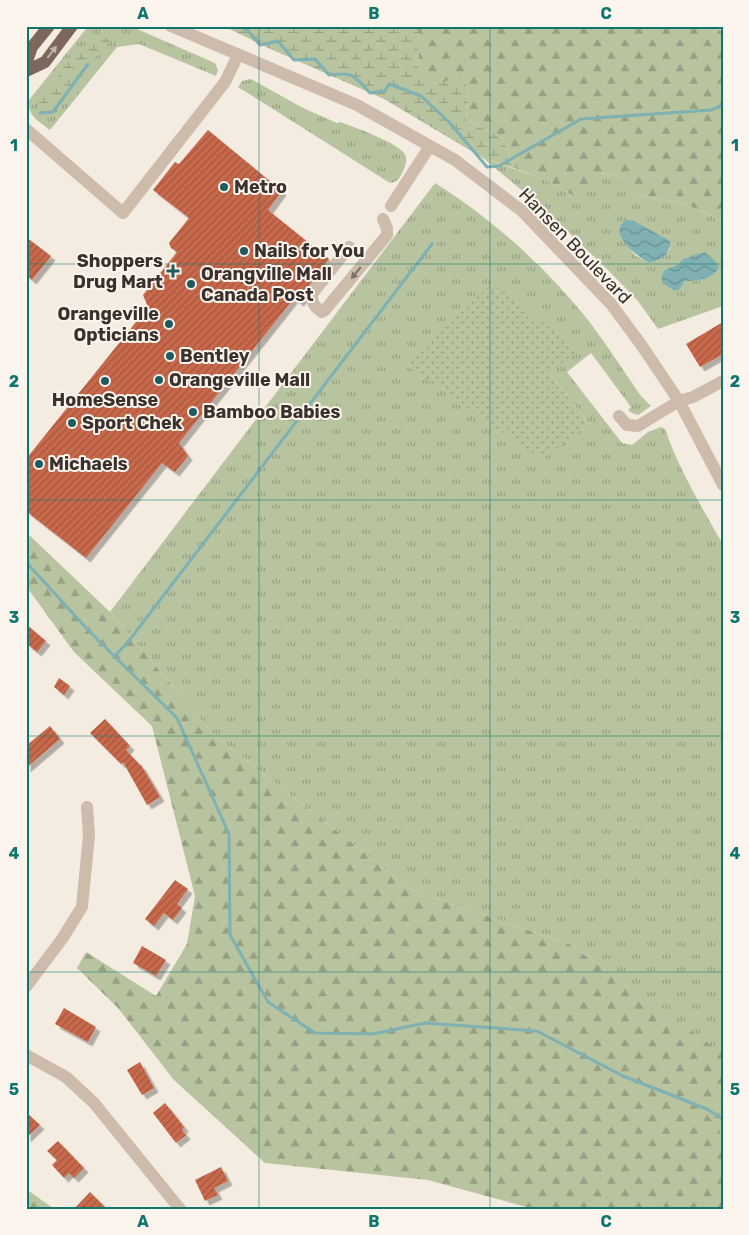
<svg xmlns="http://www.w3.org/2000/svg" width="749" height="1235" font-family="Rubik,sans-serif">
  <defs>
    <pattern id="grass-tufts" width="24" height="20" patternUnits="userSpaceOnUse" patternTransform="scale(1.25)"><rect width="24" height="20" fill="#b8c4a0"/><path d="M3 7l-1-3M5 7V3M7 7l1-3M15 17l-1-3M17 17v-4M19 17l1-3" fill="none" stroke="#97a083"/></pattern>
    <pattern id="forest-firs" width="22" height="20" patternUnits="userSpaceOnUse" patternTransform="scale(1.25)"><rect width="22" height="20" fill="#b8c4a0"/><path d="M5 1l3.5 6h-7zM16 11l3.5 6h-7z" fill="#97a083"/></pattern>
    <pattern id="wetland-marsh" width="20" height="14" patternUnits="userSpaceOnUse" patternTransform="scale(1.25)"><rect width="20" height="14" fill="#b8c4a0"/><path d="M1 5h8M5 5V1M11 12h8M15 12V8" fill="none" stroke="#97a083"/></pattern>
    <pattern id="park-dots" width="8" height="8" patternUnits="userSpaceOnUse" patternTransform="scale(1.25)"><rect width="8" height="8" fill="#b8c4a0"/><path d="M2 2h.1M6 6h.1" fill="none" stroke="#97a083" stroke-width="1.8" stroke-linecap="round"/></pattern>
    <pattern id="water-waves" width="16" height="10" patternUnits="userSpaceOnUse" patternTransform="scale(1.25)"><rect width="16" height="10" fill="#7fb0b2"/><path d="M0 5q4-4 8 0t8 0" fill="none" stroke="#699091"/></pattern>
    <pattern id="building-hatch" width="6" height="6" patternUnits="userSpaceOnUse" patternTransform="scale(1.25)"><rect width="6" height="6" fill="#c8694b"/><path d="M-1 1l2-2M0 6l6-6M5 7l2-2" fill="none" stroke="#a4573f"/></pattern>
    <filter id="shadow"><feDropShadow dx="4.5" dy="4.5" stdDeviation="0" flood-color="#0004"/></filter>
  </defs>
  <rect width="100%" height="100%" fill="#f4ebe1"/>
  <!-- grass -->
  <path fill="url(#grass-tufts)" fill-rule="evenodd" d="M91 26H130L215 63 218 70 216 76 139 44 117 47 50 130C40 122 26 115 29 100L85 30Z
    M251 79 303 108 337 123 340 122C354 127 396 142 404 153 408 158 406 165 403 171 400 178 398 182 390 183L238 87 242 81Z
    M483 158 546 180 574 196 600 173 627 178 634 195C667 198 694 205 723 222V306L658 329 638 301 611 273 543 208ZM621 238 670 248C665 257 659 260 649 263L636 256ZM679 264 703 280 685 281 680 289 672 267Z
    M435 183C491 218 542 264 584 315 604 340 622 369 641 396L651 406 638 415 632 413 628 410 631 407 591 353 567 372 622 443 632 445 648 432 661 427 665 429C679 470 702 507 723 545V1052L721 1054 569 944 411 890 213 734 110 612ZM403 363 550 373 589 424Z"/>
  <!-- forest -->
  <path fill="url(#forest-firs)" d="M412 26H714L723 32V222C694 205 667 198 634 195L626 178 601 173 598 180 574 196 546 180 516 169 502 138 466 120 469 91 437 84 418 74 419 32Z
    M26 532 110 612 213 734 411 890 569 944 723 1054V1209H534L428 1180 265 1163 174 1080 118 1008 77 968 86 952 156 996 187 944 195 896 152 726 74 652 26 586Z
    M26 1189 50 1206 52 1209H26Z"/>
  <!-- wetland -->
  <path fill="url(#wetland-marsh)" d="M223 26H412L419 32 418 74 437 84 461 76 469 91 466 120 502 138 516 169 483 158 384 99 266 47Z
    M106 38 110 40C106 49 97 53 92 63L56 113 45 116 37 108V99L56 80 67 61 77 50 97 39Z
    M723 1101V1138L707 1114Z"/>
  <!-- park -->
  <path fill="url(#park-dots)" d="M492 284 579 350 550 373 589 424 542 460 403 363Z"/>
  <!-- water -->
  <path fill="url(#water-waves)" d="M626 220 634 221 670 241C670 255 661 260 649 263 637 256 606 234 626 220Z
    M705 252 716 262 719 268C709 280 700 281 685 281L680 289 675 291 664 284 661 277 665 270 679 264 683 259Z"/>
  <g fill="none" stroke-linecap="round" stroke-linejoin="round">
    <!-- stream -->
    <path stroke="#7fb0b2" stroke-width="3" d="M223 26H224
      M244 26 260 45 278 41 294 60 315 59 329 75C354 72 354 75 370 93L385 91 389 84 421 96 449 122 487 167 499 166 581 119 711 110 723 105
      M40 113 53 112 88 64
      M26 562 88 630 177 718 229 834 230 935 268 1002 315 1033 373 1034 425 1023 537 1031 623 1076 707 1109 723 1119
      M115 656 128 642 432 244"/>
  </g>
  <!-- building -->
  <path fill="url(#building-hatch)" filter="url(#shadow)" d="M208 130 282 191 268 210 329 259 306 289 304 297 299 302 294 298 179 443 188 456 175 472 162 463 86 558 26 511V459L148 307 143 295 177 252 171 248 169 243 189 218 153 190 175 162 179 164Z
    M26 237 51 256 32 280 26 275Z
    M723 322V354L700 367 686 344Z
    M26 624 46 641 37 652 26 643Z
    M59 678 70 686 64 695 54 687Z
    M105 719 130 746 126 750 140 765H141L160 797 147 805 123 762 121 764 90 733Z
    M50 726 60 739 26 768V746Z
    M175 880 188 889 177 904 182 908 173 920 164 913 154 926 145 919Z
    M142 946 166 960 156 976 133 963Z
    M64 1008 96 1027 88 1042 55 1024Z
    M140 1062 154 1088 142 1095 127 1070Z
    M165 1103 184 1127 182 1130 186 1135 176 1143 153 1113Z
    M26 1112 40 1125 26 1138Z
    M58 1141 84 1168 74 1178 69 1173 64 1178 52 1165 57 1160 47 1151Z
    M221 1167 228 1181 214 1188 218 1195 205 1201 195 1180Z
    M90 1192 107 1209H74Z"/>
  <g fill="none" stroke-linecap="round" stroke-linejoin="round">
    <!-- minor -->
    <path stroke="#cdbbac" stroke-width="12" d="M171 26 357 105 455 160 522 211 611 304 642 346 679 401 723 485
      M26 129 123 213 225 82 238 55
      M391 206 430 146
      M349 247 312 294C311 303 315 307 322 312L325 310 387 235V228L383 219
      M619 416 627 425 638 426 679 401 693 397 723 381
      M26 987 62 939 82 907 89 835 87 807
      M26 1055 66 1077 94 1103 180 1209"/>
    <!-- major -->
    <path stroke="#7d675c" stroke-width="12" d="M26 64 32 47 49 26
      M26 71 45 62 72 26"/>
  </g>
  <!-- one-way arrows -->
  <defs><path id="oneway-solid" d="M-6-.8H1V-3.2L6.5 0L1 3.2V.8H-6Z" transform="scale(1.25)"/></defs>
  <use fill="#c2b5ac" href="#oneway-solid" transform="translate(52 52) rotate(-53)"/>
  <use fill="#7d6f65" href="#oneway-solid" transform="translate(356 273) rotate(129)"/>
  <!-- grid -->
  <path fill="none" stroke="#0f766e" stroke-width="1" stroke-opacity="0.55" d="M259 26V1209M490 26V1209M26 264H723M26 500H723M26 736H723M26 972H723"/>
  <!-- markers -->
  <g fill="#1f5a5e" stroke="#fbf5ee" stroke-width="2">
    <circle cx="224" cy="187" r="5"/>
    <circle cx="244" cy="251" r="5"/>
    <path d="M170.5 263.5h5v5h5v5h-5v5h-5v-5h-5v-5h5z"/>
    <circle cx="191" cy="284" r="5"/>
    <circle cx="169" cy="324" r="5"/>
    <circle cx="170" cy="356" r="5"/>
    <circle cx="159" cy="380" r="5"/>
    <circle cx="105" cy="381" r="5"/>
    <circle cx="193" cy="412" r="5"/>
    <circle cx="72" cy="423" r="5"/>
    <circle cx="39" cy="464" r="5"/>
  </g>
  <g text-anchor="middle" stroke-width="4" stroke-linejoin="round" paint-order="stroke">
    <!-- poi labels -->
    <g font-size="18" font-weight="bold" fill="#3b302b" stroke="#fbf5ee" text-anchor="start">
      <text x="234" y="193">Metro</text>
      <text x="254" y="257">Nails for You</text>
      <text x="163" y="267" text-anchor="end">Shoppers<tspan x="163" dy="21">Drug Mart</tspan></text>
      <text x="201" y="280">Orangville Mall<tspan x="201" dy="21">Canada Post</tspan></text>
      <text x="159" y="320" text-anchor="end">Orangeville<tspan x="159" dy="21">Opticians</tspan></text>
      <text x="180" y="362">Bentley</text>
      <text x="169" y="386">Orangeville Mall</text>
      <text x="105" y="406" text-anchor="middle">HomeSense</text>
      <text x="203" y="418">Bamboo Babies</text>
      <text x="82" y="429">Sport Chek</text>
      <text x="49" y="470">Michaels</text>
    </g>
    <!-- street labels -->
    <g font-size="18" fill="#3b302b" stroke="#fbf5ee">
      <text transform="translate(575 246) rotate(46)" y="6">Hansen Boulevard</text>
    </g>
  </g>
  <!-- border -->
  <rect width="749" height="1235" fill="none" stroke="#fbf5ee" stroke-width="55"/>
  <rect x="28" y="28" width="694" height="1180" fill="none" stroke="#0f766e" stroke-width="2"/>
  <g font-size="16" text-anchor="middle" font-weight="bold" fill="#0f766e">
    <text x="143" y="19">A</text>
    <text x="374" y="19">B</text>
    <text x="606" y="19">C</text>
    <text x="14" y="151">1</text>
    <text x="735" y="151">1</text>
    <text x="14" y="387">2</text>
    <text x="735" y="387">2</text>
    <text x="14" y="623">3</text>
    <text x="735" y="623">3</text>
    <text x="14" y="859">4</text>
    <text x="735" y="859">4</text>
    <text x="14" y="1095">5</text>
    <text x="735" y="1095">5</text>
    <text x="143" y="1227">A</text>
    <text x="374" y="1227">B</text>
    <text x="606" y="1227">C</text>
  </g>
</svg>
